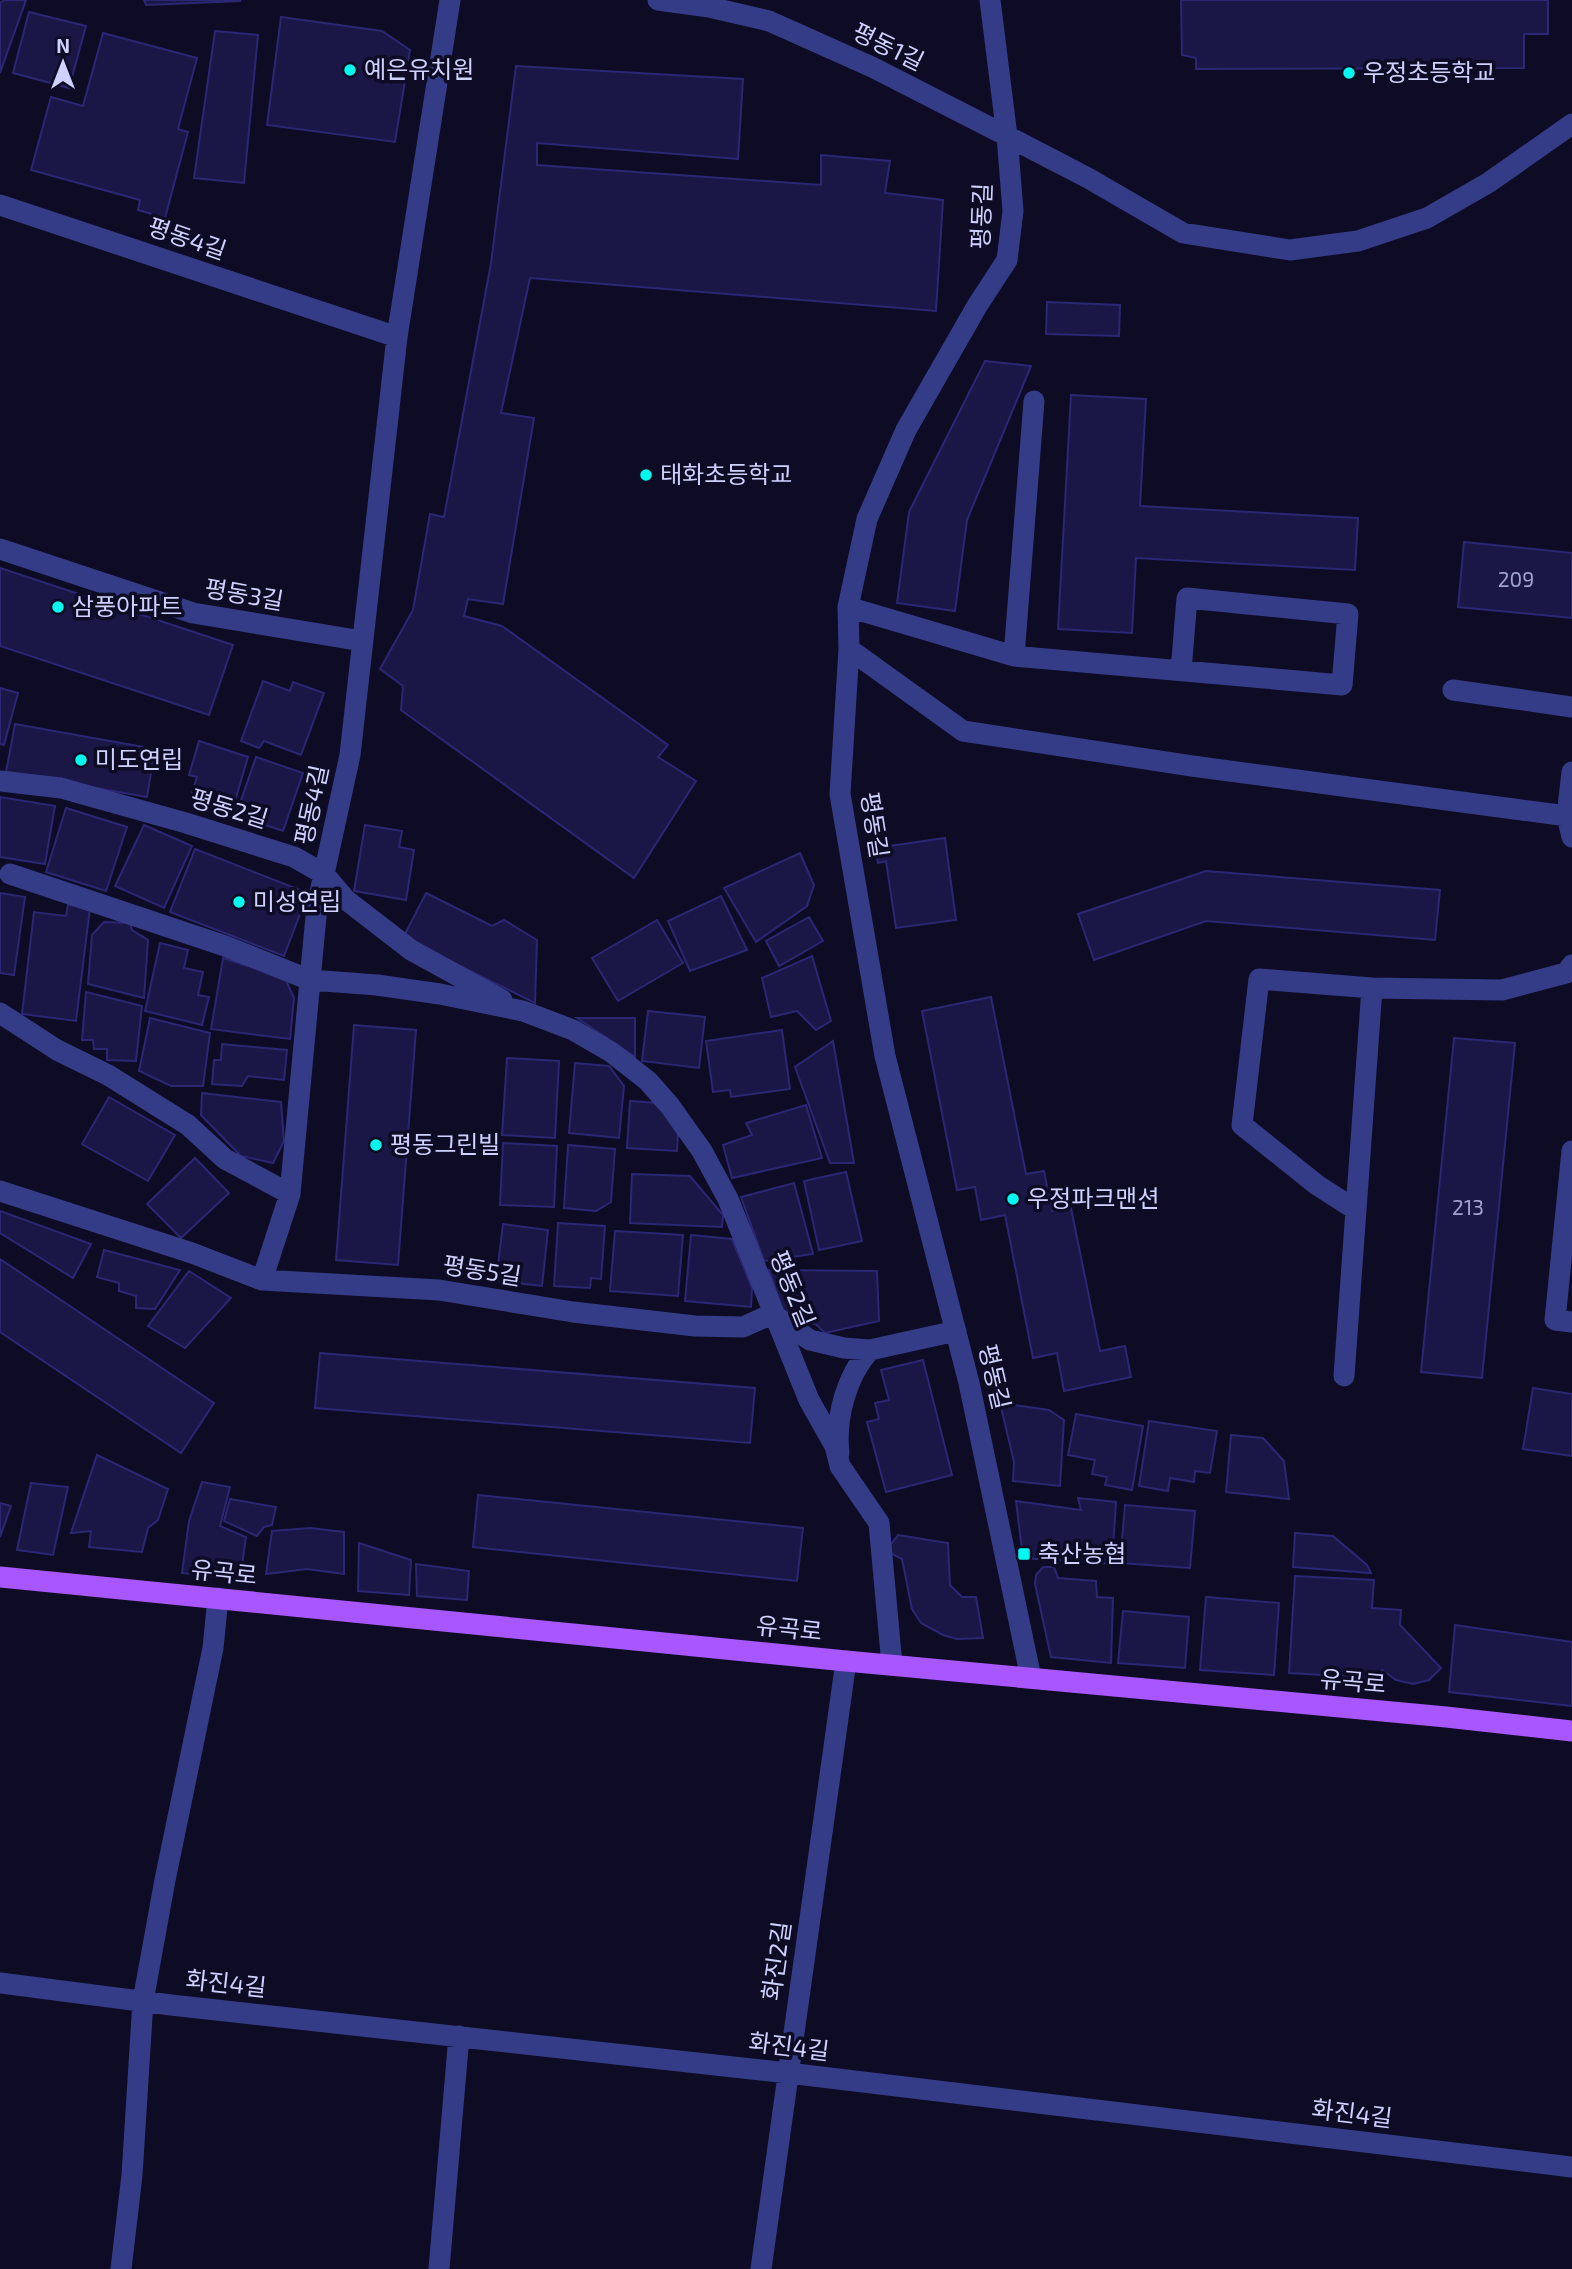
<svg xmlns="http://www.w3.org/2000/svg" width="1572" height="2269" font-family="'Exo 2','Noto Sans KR',sans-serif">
  <rect width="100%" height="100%" fill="#0d0c24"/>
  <!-- building -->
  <path fill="#1a1746" stroke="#2b2774" stroke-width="2" d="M5 0H26L0 73V3Z
    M144 0H240V1L146 5Z
    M1181 0H1548V34H1524V68L1196 69V58L1182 55Z
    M29 12 86 26 69 88 13 73Z
    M281 17 382 31 410 50 395 142 267 125Z
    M215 31 258 35 244 183 194 178Z
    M103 33 197 58 178 129 188 132 165 218 138 210 140 200 31 170 51 97 83 106Z
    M516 66 743 79 738 159 537 143V165L821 185V155L890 161 885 193 943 200 936 311 530 278 501 413 534 418 503 604 468 599 464 616 502 626 668 745 658 757 696 781 634 878 401 710 403 686 380 669 413 610 430 514 444 517 491 263Z
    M1047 302 1120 305 1119 336 1046 334Z
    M985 361 1031 366 967 520 955 611 897 603 909 512Z
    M1071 395 1146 399 1140 506 1358 518 1355 570 1136 558 1132 633 1058 629Z
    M1464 542 1572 553V618L1458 607Z
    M0 568 233 645 209 715 0 646Z
    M263 681 290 691 293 682 324 693 301 755 264 741 259 748 241 741Z
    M0 688 18 693 4 745 0 744Z
    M15 724 155 749 147 797 6 772Z
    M199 741 248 757 233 808 191 796 197 777 189 775Z
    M256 757 303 773 283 831 236 815Z
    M0 797 55 806 45 864 0 857Z
    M66 808 127 827 106 891 46 872Z
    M144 825 192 846 164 908 115 886Z
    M365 825 402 831 399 847 414 850 406 900 354 891Z
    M945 838 956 920 896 928 886 861 878 863 875 848Z
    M195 849 308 893 284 956 170 912Z
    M800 853 814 885 807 906 756 942 724 888Z
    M1206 871 1440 890 1435 940 1206 921 1094 960 1078 914Z
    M0 893 25 897 14 975 0 973Z
    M426 893 492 926 504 920 537 940 535 1003 403 938Z
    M721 896 747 950 690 971 668 921Z
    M68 905 90 908 76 1021 22 1014 34 912 66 916Z
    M809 917 823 941 779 966 766 941Z
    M657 920 683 963 618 1001 592 958Z
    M104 922 130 923 132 930 148 940 144 998 88 984 92 935Z
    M160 943 188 950 184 968 203 972 198 995 209 997 202 1025 145 1011Z
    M812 956 831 1021 816 1030 797 1011 771 1017 762 978Z
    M223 958 285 978 294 998 290 1039 211 1029Z
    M86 992 142 1006 136 1061 107 1060V1049H94L93 1040H82Z
    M991 997 1026 1174 1044 1171 1052 1211 1071 1208 1100 1351 1125 1346 1131 1377 1064 1391 1057 1353 1033 1358 1005 1215 981 1220 975 1187 957 1190 922 1011Z
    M648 1011 705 1017 699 1068 642 1061Z
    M150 1018 210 1033 203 1086H171L139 1071Z
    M577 1018H635V1057Z
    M354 1025 416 1030 398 1265 336 1260Z
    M782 1030 790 1089 731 1097 730 1090 713 1092 706 1041Z
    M1454 1038 1515 1043 1482 1378 1421 1372Z
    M833 1041 854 1163H830L795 1067Z
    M222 1044 287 1050 284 1080 248 1076 242 1086 212 1084 214 1060H221Z
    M507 1058 559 1061 555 1138 502 1135Z
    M575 1063 609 1066 624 1086 619 1138 569 1133Z
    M202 1093 281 1102 284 1141 273 1163 241 1156 201 1115Z
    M109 1097 175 1135 148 1181 82 1144Z
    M630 1101 657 1103 678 1134 677 1151 627 1148Z
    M806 1105 822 1158 732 1178 723 1145 752 1135 746 1123Z
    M503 1143 557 1146 554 1207 500 1205Z
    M568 1145 615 1149 611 1202 596 1211 564 1208Z
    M195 1158 229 1193 181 1238 147 1204Z
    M846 1172 862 1241 819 1250 804 1181Z
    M632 1174 690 1176 723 1215 722 1227 630 1223Z
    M794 1183 813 1254 764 1261 741 1197Z
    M0 1211 91 1244 73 1278 0 1233Z
    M558 1223 605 1226 601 1279 591 1278 590 1288 554 1286Z
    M503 1224 548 1230 542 1286 496 1281Z
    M615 1231 683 1235 678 1296 610 1291Z
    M691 1235 732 1239 752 1288 751 1307 685 1301Z
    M104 1250 180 1270 155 1309 136 1308V1296L119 1291V1283L97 1277Z
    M0 1259 214 1403 181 1453 0 1332Z
    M769 1270 877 1271 879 1321 825 1333 817 1325 784 1314Z
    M189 1271 231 1298 185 1348 148 1326Z
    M320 1353 755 1388 750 1443 315 1408Z
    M923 1360 952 1475 886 1492 867 1422 879 1419 875 1403 889 1400 881 1370Z
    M1533 1388 1572 1394V1456L1523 1449Z
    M1000 1403 1049 1410 1064 1420 1060 1486 1013 1481 1014 1462Z
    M1076 1414 1143 1426 1132 1490 1105 1485 1107 1477 1092 1474 1095 1460 1068 1455Z
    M1149 1421 1217 1431 1210 1473 1195 1471 1194 1482 1170 1478 1168 1491 1139 1486Z
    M1231 1435 1263 1438 1284 1461 1289 1499 1226 1492Z
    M97 1455 168 1489 158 1520 148 1528 142 1552 89 1547 91 1531 71 1533Z
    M202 1482 230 1487 220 1526 246 1537 240 1580 182 1573 189 1521Z
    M31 1483 68 1487 53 1555 17 1550Z
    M478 1495 803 1528 797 1581 473 1547Z
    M1078 1498 1116 1502 1112 1564 1023 1558 1016 1501 1081 1510Z
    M230 1499 276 1507 272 1525 264 1527 257 1536 224 1521Z
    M0 1503 11 1506 0 1537Z
    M1125 1505 1195 1511 1190 1568 1120 1563Z
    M310 1528 344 1532V1574L307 1569 266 1574 272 1531Z
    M1295 1533 1333 1536 1367 1565 1371 1573 1293 1567Z
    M898 1535 948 1543 950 1585 962 1597H976L983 1638 957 1639 943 1635 921 1623 912 1609 902 1559 886 1551Z
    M359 1543 411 1560 409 1595 358 1591Z
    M416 1564 469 1571 467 1600 417 1596Z
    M1043 1567H1054L1058 1578 1096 1581 1097 1597 1113 1598 1111 1663 1051 1657 1035 1584 1036 1575Z
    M1295 1576 1374 1580 1372 1608 1401 1610 1400 1625 1441 1668 1429 1680 1413 1684 1396 1680 1382 1670 1376 1678 1289 1673Z
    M1206 1597 1279 1603 1274 1675 1200 1670Z
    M1123 1611 1189 1617 1185 1668 1118 1663Z
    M1455 1625 1572 1642V1706L1449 1692Z"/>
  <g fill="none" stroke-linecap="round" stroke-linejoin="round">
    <!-- minor -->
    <path stroke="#343c87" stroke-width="21" d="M658 0 709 7 769 21 872 67 1007 136 1088 178 1183 233 1290 250 1358 241 1427 218 1488 183 1572 124
      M990 0 1007 136 1013 211 1007 260 977 306 906 430 867 519 848 607 849 649 840 794 885 1056 969 1383 1031 1678
      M0 205 397 337
      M0 549 193 613 362 641
      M848 607 1014 656 1342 685 1348 614 1187 598 1181 671
      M849 649 963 731 1192 766 1567 816 1572 837
      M1014 656 1034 401
      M1453 690 1572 707
      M0 781 61 788 186 823 294 857 324 874 345 899 411 950 502 1000
      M1567 816 1572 772
      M10 874 225 946 310 980 377 985 440 994 523 1011 573 1030 611 1052 648 1081 670 1106 702 1151 728 1199 809 1400 835 1446 840 1466 879 1523 892 1665
      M1372 988 1356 1210 1317 1185 1242 1125 1259 979 1372 988 1502 990 1566 973 1572 965
      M0 1013 57 1050 108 1075 188 1125 225 1159 290 1194
      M1572 1151 1555 1320 1572 1322
      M0 1191 192 1253 262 1280 439 1290 573 1312 695 1326 743 1327 772 1314 810 1340 844 1348 870 1350 956 1331
      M262 1280 290 1194 317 906 350 755 397 337 450 0
      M1344 1376 1356 1210
      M839 1453C835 1419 846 1376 870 1350
      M0 1983 171 2005 788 2073 1572 2167
      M121 2269 132 2175 143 2001 165 1880 213 1648 218 1598
      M439 2269 459 2036
      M761 2269 846 1661"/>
    <!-- major -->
    <path stroke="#a856ff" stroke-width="21" d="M0 1577 846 1661 1446 1717 1572 1731"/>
  </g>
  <!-- markers -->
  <g fill="#00faf0" stroke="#0d0c24" stroke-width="2.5">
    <circle cx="350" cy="70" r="7"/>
    <circle cx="1349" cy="73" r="7"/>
    <circle cx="646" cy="475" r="7"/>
    <circle cx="58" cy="607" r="7"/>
    <circle cx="81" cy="760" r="7"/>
    <circle cx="239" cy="902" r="7"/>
    <circle cx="376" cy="1145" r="7"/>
    <circle cx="1013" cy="1199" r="7"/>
    <rect x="1017" y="1547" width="14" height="14" rx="3.5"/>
  </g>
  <g text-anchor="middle" stroke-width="7" stroke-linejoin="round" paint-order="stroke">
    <!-- number labels -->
    <g font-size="21" fill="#a2a2d1">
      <text x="1516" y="587">209</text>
      <text x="1468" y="1215">213</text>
    </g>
    <!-- street labels -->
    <g font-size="24" fill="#cfd1ff" stroke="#0d0c24">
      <text transform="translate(888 47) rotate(26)" y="8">평동1길</text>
      <text transform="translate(982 216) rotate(-88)" y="8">평동길</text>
      <text transform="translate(187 239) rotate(19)" y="8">평동4길</text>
      <text transform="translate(244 595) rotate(10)" y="8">평동3길</text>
      <text transform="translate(312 805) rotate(-78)" y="8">평동4길</text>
      <text transform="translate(229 809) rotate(17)" y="8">평동2길</text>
      <text transform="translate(874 825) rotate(81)" y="8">평동길</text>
      <text transform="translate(482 1271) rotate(9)" y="8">평동5길</text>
      <text transform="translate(792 1289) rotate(68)" y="8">평동2길</text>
      <text transform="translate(994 1377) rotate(77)" y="8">평동길</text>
      <text transform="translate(224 1573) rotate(6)" y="8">유곡로</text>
      <text transform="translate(789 1629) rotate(6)" y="8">유곡로</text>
      <text transform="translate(1353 1682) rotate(5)" y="8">유곡로</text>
      <text transform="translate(777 1961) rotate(-82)" y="8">화진2길</text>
      <text transform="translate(226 1984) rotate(6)" y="8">화진4길</text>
      <text transform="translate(789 2047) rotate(7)" y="8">화진4길</text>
      <text transform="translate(1352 2114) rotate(7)" y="8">화진4길</text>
    </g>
    <!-- poi labels -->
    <g font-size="24" fill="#cfd1ff" stroke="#0d0c24" text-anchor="start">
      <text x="364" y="78">예은유치원</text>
      <text x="1363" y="81">우정초등학교</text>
      <text x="660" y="483">태화초등학교</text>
      <text x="72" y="615">삼풍아파트</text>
      <text x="95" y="768">미도연립</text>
      <text x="253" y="910">미성연립</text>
      <text x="390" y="1153">평동그린빌</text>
      <text x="1027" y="1207">우정파크맨션</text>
      <text x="1038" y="1562">축산농협</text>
    </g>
  </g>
  <!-- north arrow -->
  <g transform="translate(63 63)" stroke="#0d0c24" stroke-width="5" paint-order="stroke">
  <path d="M0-5L12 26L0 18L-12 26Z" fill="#cfd1ff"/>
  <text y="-10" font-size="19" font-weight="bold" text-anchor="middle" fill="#cfd1ff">N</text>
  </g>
</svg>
